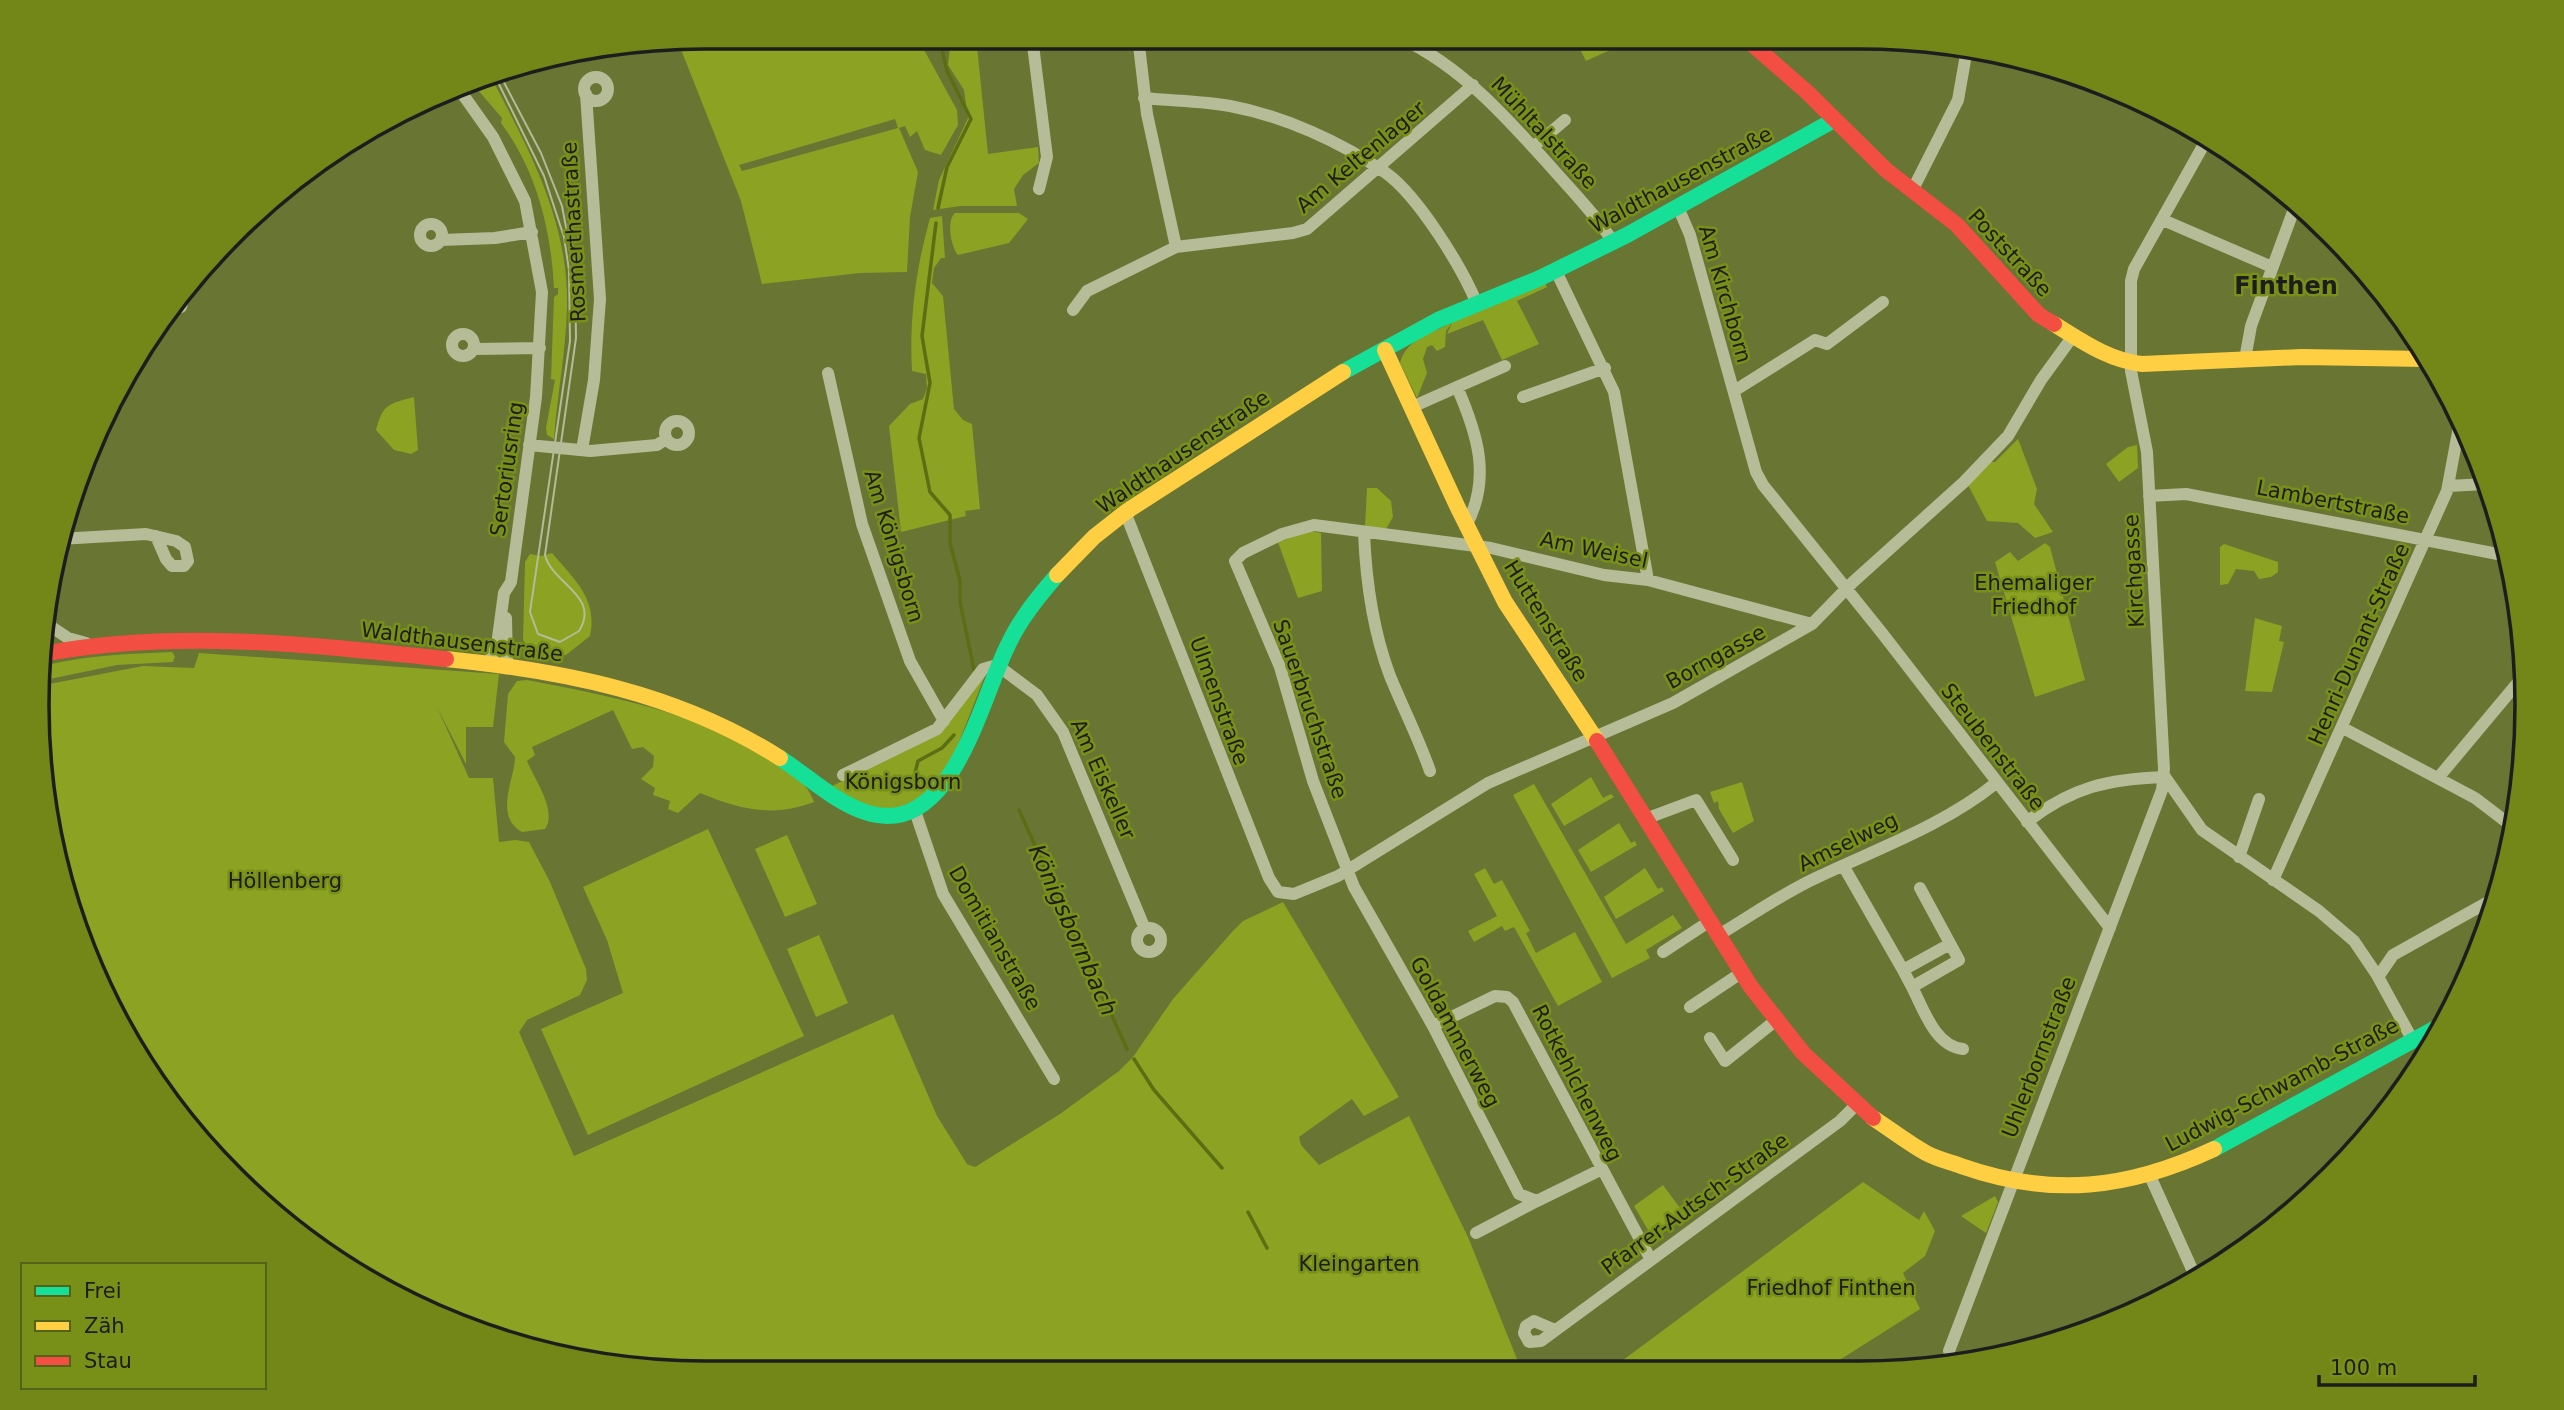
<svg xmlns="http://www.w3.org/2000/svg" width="2564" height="1410" font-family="'DejaVu Sans',sans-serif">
  <rect width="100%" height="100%" fill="#687533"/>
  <!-- green -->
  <path fill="#8ca223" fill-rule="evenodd" d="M705 37H917L957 110 958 125 941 155 925 150 917 131 910 137 905 126 899 128 918 172 910 217 907 272 860 273 762 284 741 201 680 47V41ZM895 119 898 128 742 171 739 165Z
    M948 37H976L988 154 1038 147 1039 163 1023 175 1014 189 1017 206H960L933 210 939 180 968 118 964 90 948 65 951 38Z
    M1588 38H1637L1586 61 1581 51Z
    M489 73C528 148 569 220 567 307 566 352 557 395 554 439L547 435 546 428 555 380 551 379 554 297 558 294V288H554C551 230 537 171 501 123L502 118 471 82Z
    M955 213H1019L1028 219 1009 243 958 255C951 247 946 221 955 213Z
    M942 216 945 258H941L934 268 932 283 943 296 954 409 963 420 972 424 980 509 965 511 966 516 901 532 889 426 910 404 923 399 927 388 926 374 912 371C909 319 916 268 930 218Z
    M1545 283 1547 287 1517 301 1539 344 1502 360 1483 320 1447 334 1453 321Z
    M1452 323 1446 331 1445 347 1437 351 1432 345 1427 347 1423 359 1427 373 1417 398 1400 363C1406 339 1432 333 1452 323Z
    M414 397 418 450 411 454 394 450 376 430C383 404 388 404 414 397Z
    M2018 439 2037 489 2034 504 2053 532 2035 538 2018 523 1987 521 1968 485 1988 462H1995Z
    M2137 445 2138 468 2119 482 2106 464 2128 447Z
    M1367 488H1377L1391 501 1393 517 1386 529 1365 526Z
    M1309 531 1321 533 1322 591 1298 598 1278 542Z
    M2045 543 2050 547 2085 680 2035 697 1995 562 2010 552 2018 561Z
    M2224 544 2278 562V572L2271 577 2259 579 2254 571 2236 569 2228 584 2220 585V547Z
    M530 554 541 556 552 553C574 579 598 599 590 636L566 655 530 649 523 640 525 562Z
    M2255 618 2282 626 2279 641 2284 642 2272 692 2245 691Z
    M172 652 175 656 173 662 117 665 45 680 46 665C90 655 127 654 172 652Z
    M199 653 499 674 493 727H466V764L437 707 469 778H493L499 842 515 840 529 842 550 882 586 969 587 980 580 995 527 1020 519 1032 574 1156 893 1014 937 1116 967 1164 975 1167 1060 1114 1119 1071 1133 1057 1173 999 1232 932 1243 921 1283 902 1399 1097 1364 1116 1352 1099 1299 1137 1301 1145 1319 1165 1409 1116 1468 1237 1521 1369 662 1372 491 1338 371 1284 202 1145 87 960 38 748 44 685 143 666 194 668Z
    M986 673 945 778 910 808 868 809 832 786 910 748Z
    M527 680C615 697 703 713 778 765 795 777 807 782 814 802 772 818 739 809 700 793L678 813 668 809 670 801 653 795 655 788 641 779 653 767 654 756 643 747 632 749 613 710 532 747 535 755 527 761C534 778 558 812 545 829L522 832C493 816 515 779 515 757L504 742 508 694 517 681Z
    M1591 777 1603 798 1611 794 1614 797 1564 826 1551 804Z
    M1742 782 1754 821 1733 833 1719 809 1718 801 1714 803 1710 792Z
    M1534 784 1626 944 1673 915 1682 928 1646 950 1650 958 1612 978 1513 795Z
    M1619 823 1631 843 1635 841 1637 845 1591 872 1578 850Z
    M708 829 804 1036 588 1135 541 1029 623 993 607 940 583 887Z
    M787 835 817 904 785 917 755 849Z
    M1485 868 1494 884 1502 880 1530 931 1526 933 1536 953 1575 932 1602 982 1558 1006 1514 927 1505 931 1502 926 1474 942 1468 931 1497 916 1474 874Z
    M1645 868 1658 889 1662 887 1664 891 1616 919 1604 897Z
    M819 935 848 1003 816 1017 787 949Z
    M1863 1182 1919 1220 1924 1211 1935 1231 1925 1256 1903 1273 1920 1309 1827 1368 1611 1369Z
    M1663 1185 1686 1216 1654 1240 1634 1206Z
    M1995 1196 1998 1202 1986 1233 1961 1216Z"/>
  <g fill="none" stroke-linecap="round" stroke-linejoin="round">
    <!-- stream -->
    <path stroke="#5c6e13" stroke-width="3.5" d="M938 208 947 167 971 119 947 71 939 37
      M936 223 922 336 930 383 919 438 930 492 950 515V543L960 581V602L974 670
      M896 783 913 781 918 761 942 748 954 735
      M1019 810 1127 1049
      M1134 1059 1154 1090 1222 1168
      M1248 1212 1267 1248"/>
    <!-- street -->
    <path stroke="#b5bc97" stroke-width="12" d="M1032 37 1047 157 1039 189
      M1138 37 1147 114 1176 247
      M1401 38C1463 68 1506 117 1551 167 1572 191 1596 215 1613 242
      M584 89a12 12 0 1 1 24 0a12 12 0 1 1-24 0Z
      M459 89 493 137 525 201 542 292 536 397 511 582 504 593 497 645 489 662
      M1144 98C1173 101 1202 101 1230 106 1284 116 1341 142 1386 173 1418 196 1462 267 1477 304
      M1533 147 1565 120
      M1912 191 1958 100 1967 49
      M1678 207 1690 235 1756 472 1763 485 1882 633 2110 928
      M2163 220 2272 267
      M420 235a11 11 0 1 1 22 0a11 11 0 1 1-22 0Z
      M441 240 495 238 532 232
      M1556 271 1614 392 1648 580
      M1073 310 1087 291 1176 247 1293 233 1307 229 1473 85
      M171 311 181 307 183 298
      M452 345a11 11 0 1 1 22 0a11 11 0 1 1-22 0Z
      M474 349 540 348
      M2245 359 2251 326 2297 201
      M828 373 862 524 910 661 944 721
      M1457 387 1505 366
      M1734 391 1815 340 1827 344 1883 302
      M1523 397 1605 368
      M1412 407 1457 387C1477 433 1492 478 1466 526
      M665 433a12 12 0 1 1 24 0a12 12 0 1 1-24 0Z
      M529 445 590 451 657 445 666 439
      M582 450 594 380 600 299 586 94
      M2448 486 2486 484
      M2149 496 2186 494 2508 556
      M1125 512 1269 878 1278 892 1294 894 1338 876 1488 783 1673 703 1812 624 1853 582 1964 482 2008 436 2041 380 2073 336
      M1364 533C1366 582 1373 631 1390 676 1403 708 1419 739 1430 771
      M59 539 146 534 176 541 185 547 188 561 184 566H172L166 559 156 536
      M506 618 507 664
      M50 626 68 638 86 643
      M2343 728 2475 798 2513 827
      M843 775 937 729 983 669 997 665 1037 695 1063 732 1145 929
      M2165 777 2202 830 2319 911 2354 941 2377 975 2412 1039
      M2438 778 2525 674
      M915 811 943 894 1054 1079
      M1645 819 1696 800 1733 860
      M2027 822C2072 787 2108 779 2165 777
      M2239 857 2259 799
      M1844 867 1903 970
      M2273 880 2447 491 2461 416
      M1920 888 1959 960 1912 987 1903 970 1950 944
      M1137 940a12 12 0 1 1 24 0a12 12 0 1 1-24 0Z
      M1717 936C1751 916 1784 892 1820 876 1879 848 1944 825 1996 783
      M1663 952 1707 923
      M2378 977 2393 955 2497 897
      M1912 987C1924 1010 1935 1046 1963 1049
      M1690 1007 1741 973
      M1433 1026 1495 996 1507 997 1513 1002 1651 1260
      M1710 1038 1725 1061 1775 1021
      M1600 1170 1537 1201 1519 1194 1433 1026 1354 887 1313 781 1280 667 1235 561 1243 553 1282 534 1314 525 1491 548 1604 575 1648 580 1812 624
      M2150 1176 2196 1278
      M1476 1233 1537 1201
      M1555 1330 1534 1321 1526 1326 1524 1333 1529 1342 1541 1341 1840 1121 1855 1106
      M1949 1351 2162 790 2164 769 2147 452 2131 371V281L2134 269 2208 137"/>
    <!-- fast -->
    <path stroke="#16e098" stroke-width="16" d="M1343 372 1438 320 1540 278 1627 235 1834 120
      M780 758C808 776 833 801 865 812 952 841 980 700 1008 645 1020 619 1038 597 1057 575
      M2214 1149 2445 1023"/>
    <!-- slow -->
    <path stroke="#ffcf43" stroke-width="16" d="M2054 324C2082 341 2108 360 2142 364L2301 357 2427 359
      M1385 350 1458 508 1505 602 1597 741
      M1057 575 1094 537 1127 511 1343 372
      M446 659C564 671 678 693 780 758
      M1873 1118C1890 1129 1908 1143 1926 1153 1937 1159 1950 1162 1961 1166 2052 1198 2128 1189 2214 1149"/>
    <!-- jam -->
    <path stroke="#f24e42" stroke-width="16" d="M1745 38 1807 92 1886 170 1957 225 2039 315 2054 324
      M48 653C180 629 313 645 446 659
      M1597 741 1751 987 1803 1053 1873 1118"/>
    <!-- tram -->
    <path stroke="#b4bb98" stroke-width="2" d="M493 72 544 176 564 237 569 270 570 341 530 612 538 634 560 642 579 631C601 596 552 584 545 555L576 338 575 274 562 206 541 153 498 71"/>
  </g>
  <g text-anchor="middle" stroke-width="5" stroke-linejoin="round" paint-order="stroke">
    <!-- street labels -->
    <g font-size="21" fill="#1d1d1d" stroke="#799018">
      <text transform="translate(1544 133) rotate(47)" y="7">Mühltalstraße</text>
      <text transform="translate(1361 157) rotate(-40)" y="7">Am Keltenlager</text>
      <text transform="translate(1681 180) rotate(-28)" y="7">Waldthausenstraße</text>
      <text transform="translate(574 232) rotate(-93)" y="7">Rosmerthastraße</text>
      <text transform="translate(2010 253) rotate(47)" y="7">Poststraße</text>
      <text transform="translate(1725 294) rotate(74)" y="7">Am Kirchborn</text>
      <text transform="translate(1183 452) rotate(-34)" y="7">Waldthausenstraße</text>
      <text transform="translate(507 469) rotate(-82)" y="7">Sertoriusring</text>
      <text transform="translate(2333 502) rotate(11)" y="7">Lambertstraße</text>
      <text transform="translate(894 546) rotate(73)" y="7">Am Königsborn</text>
      <text transform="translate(1594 550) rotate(12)" y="7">Am Weisel</text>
      <text transform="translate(2134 571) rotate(-93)" y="7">Kirchgasse</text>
      <text transform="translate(1546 621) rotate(58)" y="7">Huttenstraße</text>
      <text transform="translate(462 642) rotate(7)" y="7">Waldthausenstraße</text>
      <text transform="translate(2359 644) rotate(-66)" y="7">Henri-Dunant-Straße</text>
      <text transform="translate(1716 657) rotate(-29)" y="7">Borngasse</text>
      <text transform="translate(1219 701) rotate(70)" y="7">Ulmenstraße</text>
      <text transform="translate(1310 709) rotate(71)" y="7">Sauerbruchstraße</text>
      <text transform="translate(1993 747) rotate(52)" y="7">Steubenstraße</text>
      <text transform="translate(1103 779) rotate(66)" y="7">Am Eiskeller</text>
      <text transform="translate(1848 842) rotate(-26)" y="7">Amselweg</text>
      <text transform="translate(995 938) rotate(60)" y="7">Domitianstraße</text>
      <text transform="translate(1455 1032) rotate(62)" y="7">Goldammerweg</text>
      <text transform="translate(2039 1057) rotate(-69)" y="7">Uhlerbornstraße</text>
      <text transform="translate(1577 1083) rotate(63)" y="7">Rotkehlchenweg</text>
      <text transform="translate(2282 1085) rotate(-28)" y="7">Ludwig-Schwamb-Straße</text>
      <text transform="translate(1695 1204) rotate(-36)" y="7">Pfarrer-Autsch-Straße</text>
    </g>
    <!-- park labels -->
    <g font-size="21" fill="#1c1d1a" stroke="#799018">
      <text x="2034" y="590">Ehemaliger<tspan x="2034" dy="24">Friedhof</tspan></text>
      <text x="903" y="789">Königsborn</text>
      <text x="285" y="888">Höllenberg</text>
      <text x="1359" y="1271">Kleingarten</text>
      <text x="1831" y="1295">Friedhof Finthen</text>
    </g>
    <!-- water labels -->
    <g font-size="23" font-style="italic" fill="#1c1c19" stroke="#799018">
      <text transform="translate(1073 930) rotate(66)" y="8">Königsbornbach</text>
    </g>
    <!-- quarter labels -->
    <g font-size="24" font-weight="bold" fill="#1d1d1d" stroke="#799018">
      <text x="2286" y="294">Finthen</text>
    </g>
  </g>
  <!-- crop -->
  <path d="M0 0H2564V1410H0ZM705 49H1859A656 656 0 0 1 2515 705V705A656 656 0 0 1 1859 1361H705A656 656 0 0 1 49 705V705A656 656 0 0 1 705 49Z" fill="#728718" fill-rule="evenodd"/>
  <path fill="none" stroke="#1d1d1d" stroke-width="3.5" d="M705 49H1859A656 656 0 0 1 2515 705V705A656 656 0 0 1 1859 1361H705A656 656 0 0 1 49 705V705A656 656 0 0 1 705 49Z"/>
  <!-- legend -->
  <rect x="21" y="1263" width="245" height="126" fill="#799018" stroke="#54621a" stroke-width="2"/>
  <rect x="35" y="1286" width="35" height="10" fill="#16e098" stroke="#54621a" stroke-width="2"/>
  <text x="84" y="1298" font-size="21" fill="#1d1d1d">Frei</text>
  <rect x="35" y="1321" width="35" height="10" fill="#ffcf43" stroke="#54621a" stroke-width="2"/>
  <text x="84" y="1333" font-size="21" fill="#1d1d1d">Zäh</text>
  <rect x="35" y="1356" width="35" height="10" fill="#f24e42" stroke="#54621a" stroke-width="2"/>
  <text x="84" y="1368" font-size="21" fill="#1d1d1d">Stau</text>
  <!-- scale -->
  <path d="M2319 1375v10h156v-10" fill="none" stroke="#1d1d1d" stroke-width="3.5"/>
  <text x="2330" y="1375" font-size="21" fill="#1d1d1d" stroke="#799018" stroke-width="5" paint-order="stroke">100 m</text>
</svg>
